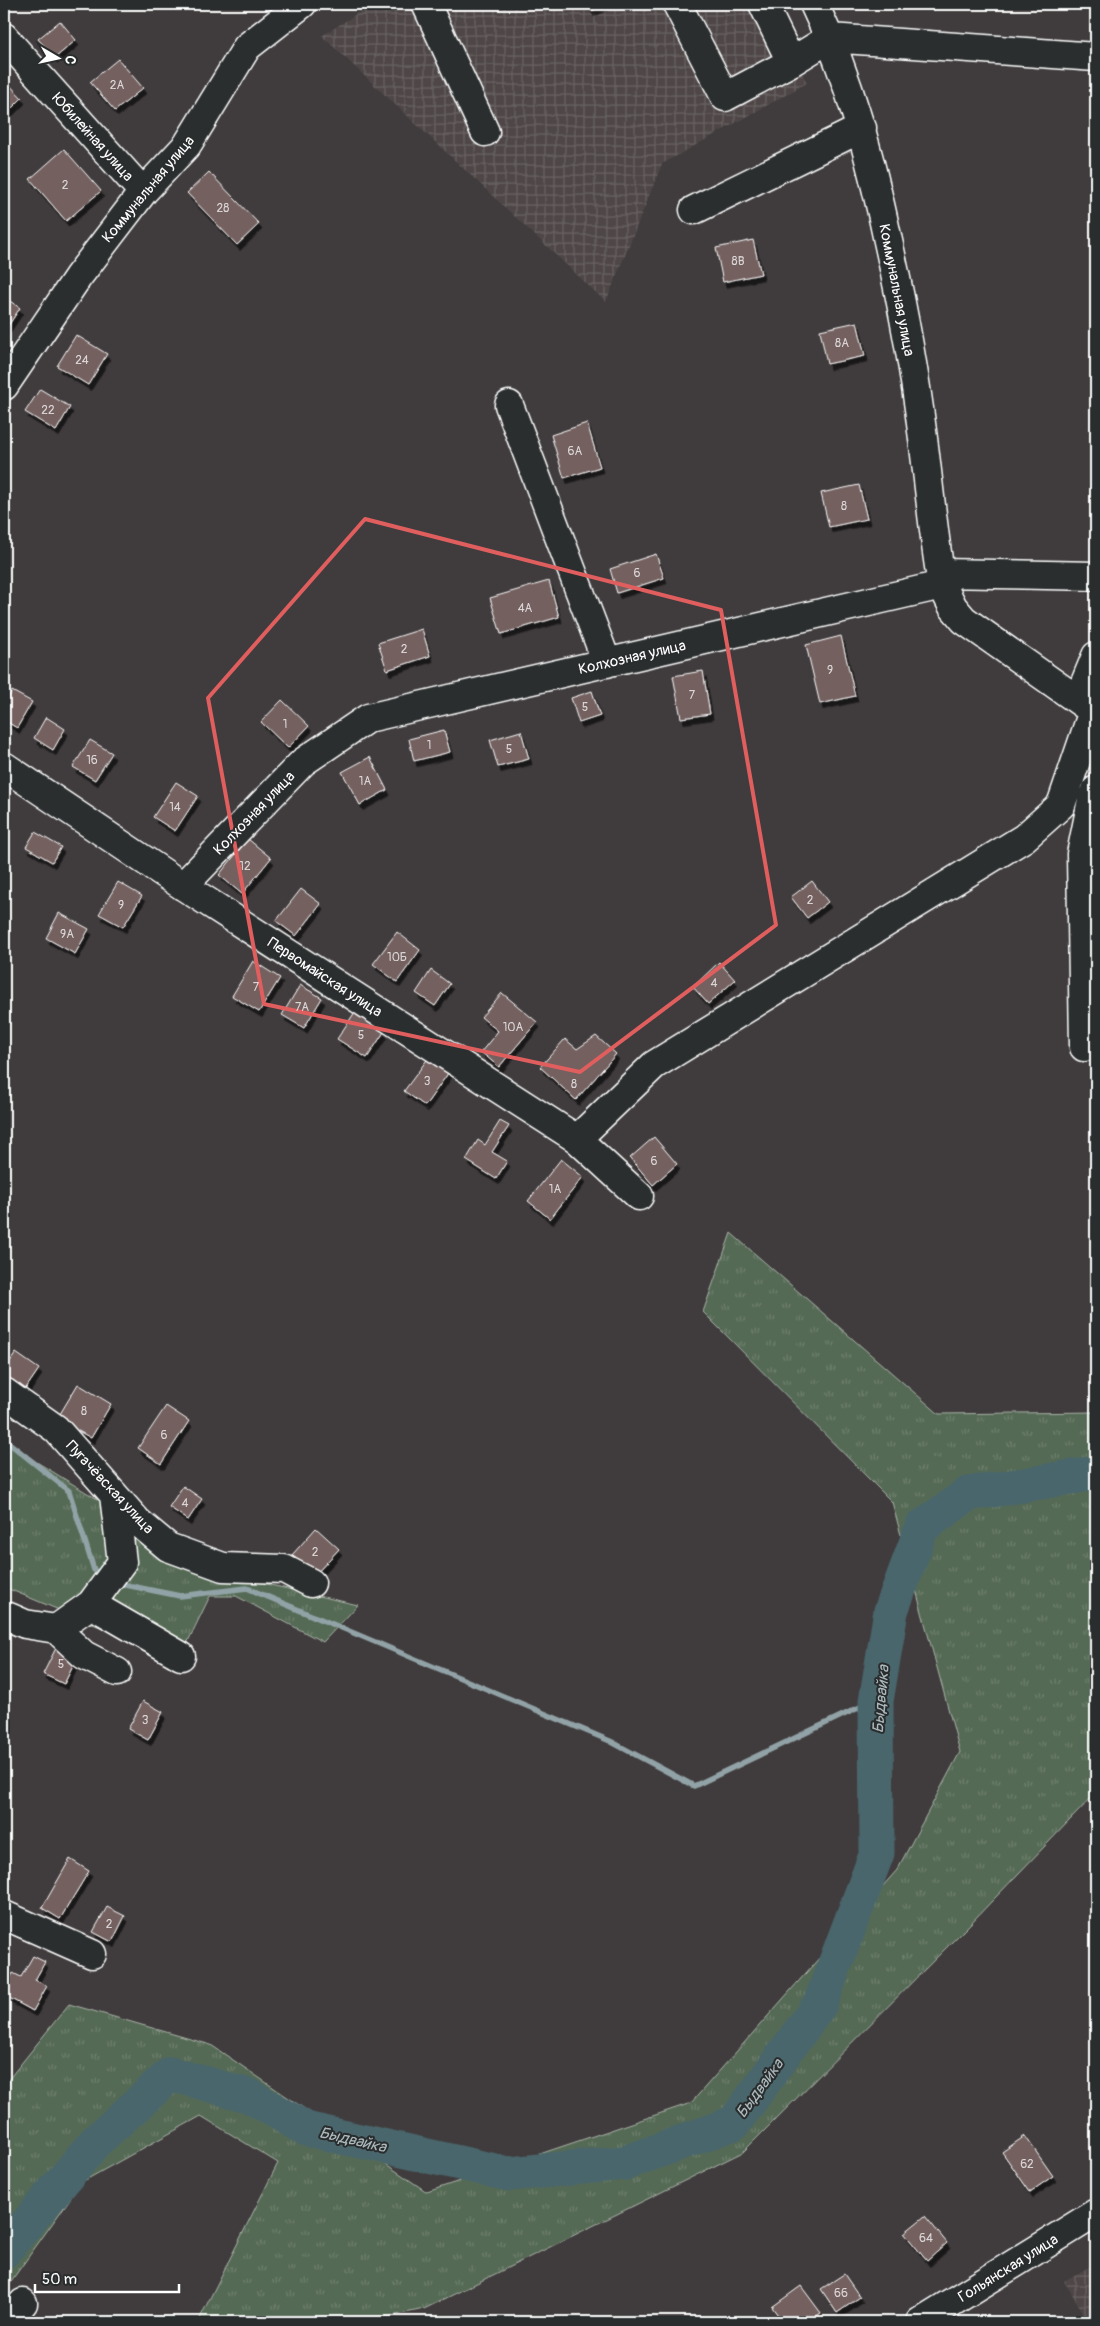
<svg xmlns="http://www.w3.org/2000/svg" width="1100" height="2326" font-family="Pangolin,sans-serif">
  <defs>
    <pattern id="industrial-grid" width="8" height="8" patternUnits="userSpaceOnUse" patternTransform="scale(1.25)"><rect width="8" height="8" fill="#4f4747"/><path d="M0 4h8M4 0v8" fill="none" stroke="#696363"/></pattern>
    <pattern id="grass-tufts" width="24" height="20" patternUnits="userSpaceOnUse" patternTransform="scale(1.25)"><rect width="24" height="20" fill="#556a55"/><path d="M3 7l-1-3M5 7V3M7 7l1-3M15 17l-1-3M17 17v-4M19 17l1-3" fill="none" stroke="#6e806e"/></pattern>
    <filter id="shadow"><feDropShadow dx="3" dy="5.5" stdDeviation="0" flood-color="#0009"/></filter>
  </defs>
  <rect width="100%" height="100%" fill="#403c3d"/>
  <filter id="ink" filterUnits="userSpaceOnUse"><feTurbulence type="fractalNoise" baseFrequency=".02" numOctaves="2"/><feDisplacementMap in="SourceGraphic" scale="10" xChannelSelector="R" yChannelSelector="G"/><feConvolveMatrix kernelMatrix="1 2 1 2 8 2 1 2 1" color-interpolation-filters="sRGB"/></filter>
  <g filter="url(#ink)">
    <!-- industrial -->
    <path fill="url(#industrial-grid)" d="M372 4H767L807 83 662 164 606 302 322 36Z
      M1096 2263V2322H1089L1064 2281Z"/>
    <!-- grass -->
    <path fill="url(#grass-tufts)" stroke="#aab4aa" d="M731 1233 939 1414 1096 1412V1793L967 1927 743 2152 424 2309 364 2322H198L278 2163 201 2116 82 2182 4 2291V2085L69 2004 211 2045 427 2192 691 2103 897 1870 960 1752 892 1502 703 1312Z
      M4 1442 218 1573 358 1605 323 1642 236 1596H210L179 1660 4 1587Z"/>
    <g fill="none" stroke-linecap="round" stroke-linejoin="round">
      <!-- stream -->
      <path stroke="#92a3a7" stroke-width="5.5" d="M4 1439 69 1491 94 1570 104 1576
        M116 1583 180 1596 247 1588 610 1741 694 1786 877 1699"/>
      <!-- river -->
      <path stroke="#49666c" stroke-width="35" d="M4 2251 95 2142 171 2074 250 2096 306 2129 509 2174 625 2163 734 2123 820 2004 877 1853 876 1701 891 1611 922 1527 968 1494 1096 1473"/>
    </g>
    <!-- building -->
    <path fill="#73605f" stroke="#fff" filter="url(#shadow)" d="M587 4H606L591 11Z
      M60 21 76 40 55 58 38 39Z
      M118 59 143 88 115 111 90 82Z
      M4 79 22 98 4 116Z
      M64 149 101 191 66 221 30 179Z
      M209 172 259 224 237 245 187 193Z
      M753 240 761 274 723 282 716 248Z
      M4 297 20 308 4 332Z
      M857 322 865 356 827 364 820 330Z
      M76 335 107 354 88 385 57 366Z
      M40 389 70 407 56 431 25 412Z
      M587 423 600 467 564 478 551 435Z
      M859 485 867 519 829 527 821 493Z
      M656 554 664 578 617 593 610 569Z
      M549 581 559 617 501 634 490 598Z
      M422 629 430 656 387 670 378 643Z
      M841 636 855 696 820 704 806 645Z
      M703 671 710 714 681 718 673 676Z
      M12 691 32 702 17 728 4 720V705Z
      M592 691 600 716 579 723 571 698Z
      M282 700 309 726 288 748 261 722Z
      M46 717 65 729 53 750 34 738Z
      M444 730 450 752 414 761 409 739Z
      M521 731 529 759 498 767 490 740Z
      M90 740 112 753 95 780 73 767Z
      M370 757 387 790 360 805 342 772Z
      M176 782 198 796 175 831 153 817Z
      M35 832 61 847 52 862 26 847Z
      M248 839 271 858 242 894 219 875Z
      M812 881 828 902 807 918 791 897Z
      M118 882 142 896 123 927 99 914Z
      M301 889 321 904 296 936 276 921Z
      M59 913 89 929 75 954 46 938Z
      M397 932 420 950 397 982 373 964Z
      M253 961 280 978 259 1012 232 996Z
      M719 962 735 980 708 1004 693 987Z
      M431 970 450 984 435 1006 416 993Z
      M300 985 322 998 304 1028 282 1015Z
      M502 993 537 1022 499 1067 481 1052 498 1031 481 1017Z
      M355 1012 384 1032 367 1058 337 1039Z
      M596 1036 616 1054 576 1100 540 1067 565 1039 577 1049Z
      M429 1057 449 1072 425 1106 404 1091Z
      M500 1121 509 1126 492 1152 507 1161 496 1179 466 1160 478 1140 485 1145Z
      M654 1137 677 1164 653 1185 630 1158Z
      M561 1159 583 1177 550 1219 528 1201Z
      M16 1353 39 1369 22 1394 4 1381V1370Z
      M78 1384 111 1404 91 1438 57 1419Z
      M166 1406 189 1421 161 1464 138 1448Z
      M183 1486 202 1499 188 1520 169 1507Z
      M316 1528 339 1549 315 1575 292 1555Z
      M58 1644 79 1654 64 1684 43 1674Z
      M143 1701 163 1712 148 1740 128 1729Z
      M70 1859 89 1871 60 1919 42 1908Z
      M107 1907 125 1916 112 1942 93 1932Z
      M33 1956 45 1962 35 1980 47 1986 33 2011 4 1995V1989L13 1973 21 1977Z
      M1025 2136 1053 2176 1030 2192 1002 2152Z
      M925 2216 947 2243 927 2261 904 2233Z
      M844 2274 860 2297 837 2313 821 2289Z
      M801 2286 821 2313 808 2322H783L772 2307Z
      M28 2315 38 2322H22Z"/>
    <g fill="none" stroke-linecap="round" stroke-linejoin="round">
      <defs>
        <path id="minor" d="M426 4 485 132
          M677 4 725 97 791 62 763 4
          M814 4C850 79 871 160 888 241 902 304 914 367 922 431 929 482 933 534 942 585L953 607 964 620 1096 713
          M4 37 143 192
          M791 62 830 38 1096 57
          M694 210 862 128
          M4 386 78 277 143 192 187 145 247 47 302 4
          M509 405 607 663
          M940 573 1096 576
          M1078 700 1096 656
          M4 766 183 886 577 1139 639 1196
          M183 886 303 762 368 718 942 585
          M1084 1047 1081 854 1092 800 1096 790
          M577 1139 654 1065 1024 838 1061 805 1093 711
          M4 1392 56 1429 138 1522 168 1547 223 1567 284 1569 311 1583
          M114 1495 122 1562 91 1604 181 1656
          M9 1617 25 1624 56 1629 91 1604
          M56 1629 84 1655 117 1672
          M4 1915 92 1954
          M7 2322 23 2303"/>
        <path id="major" d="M920 2322 1096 2213"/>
      </defs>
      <!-- minor casing -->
      <use href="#minor" stroke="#fff" stroke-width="31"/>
      <!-- major casing -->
      <use href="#major" stroke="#fff" stroke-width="31"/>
      <!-- minor -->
      <use href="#minor" stroke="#2a2d2e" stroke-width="28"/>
      <!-- major -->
      <use href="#major" stroke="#2a2d2e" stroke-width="28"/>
    </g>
  </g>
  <!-- marked area -->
  <path fill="none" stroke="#e05e5e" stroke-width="4" stroke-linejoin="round" d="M365 519 721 610 776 925 580 1072 264 1004 208 698Z"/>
  <g text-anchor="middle" stroke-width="4" stroke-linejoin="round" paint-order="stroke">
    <!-- number labels -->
    <g font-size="12" fill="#dcd7d7">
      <text x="117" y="89">2А</text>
      <text x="65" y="189">2</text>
      <text x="223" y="212">28</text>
      <text x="738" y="265">8В</text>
      <text x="842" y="347">8А</text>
      <text x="82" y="364">24</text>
      <text x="48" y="414">22</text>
      <text x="575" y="455">6А</text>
      <text x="844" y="510">8</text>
      <text x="637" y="577">6</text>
      <text x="525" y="612">4А</text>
      <text x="404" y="653">2</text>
      <text x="830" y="674">9</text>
      <text x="692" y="699">7</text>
      <text x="585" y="711">5</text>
      <text x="285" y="728">1</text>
      <text x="429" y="749">1</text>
      <text x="509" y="753">5</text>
      <text x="92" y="764">16</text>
      <text x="365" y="785">1А</text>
      <text x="175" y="811">14</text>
      <text x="245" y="870">12</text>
      <text x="810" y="904">2</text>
      <text x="121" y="909">9</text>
      <text x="67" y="938">9А</text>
      <text x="397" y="961">10Б</text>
      <text x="714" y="987">4</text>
      <text x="256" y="991">7</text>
      <text x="302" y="1011">7А</text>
      <text x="513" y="1031">10А</text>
      <text x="361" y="1039">5</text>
      <text x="427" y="1085">3</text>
      <text x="574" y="1088">8</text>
      <text x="654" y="1165">6</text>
      <text x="555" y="1193">1А</text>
      <text x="84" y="1415">8</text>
      <text x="164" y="1439">6</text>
      <text x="185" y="1507">4</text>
      <text x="315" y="1556">2</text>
      <text x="61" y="1668">5</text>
      <text x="145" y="1724">3</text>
      <text x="109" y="1928">2</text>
      <text x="1027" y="2168">62</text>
      <text x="926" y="2242">64</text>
      <text x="841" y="2297">66</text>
    </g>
    <!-- street labels -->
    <g font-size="15" fill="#fff" stroke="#2a2d2e">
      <text transform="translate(93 137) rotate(48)" y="5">Юбилейная улица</text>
      <text transform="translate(148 189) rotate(-50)" y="5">Коммунальная улица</text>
      <text transform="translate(897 290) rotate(79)" y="5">Коммунальная улица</text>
      <text transform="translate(632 657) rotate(-13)" y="5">Колхозная улица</text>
      <text transform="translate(254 813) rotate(-46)" y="5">Колхозная улица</text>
      <text transform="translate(325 977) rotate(33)" y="5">Первомайская улица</text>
      <text transform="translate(110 1487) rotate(47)" y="5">Пугачёвская улица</text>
      <text transform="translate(1008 2268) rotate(-32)" y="5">Гольянская улица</text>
    </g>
    <!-- water labels -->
    <g font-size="16" font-style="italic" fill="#adbabd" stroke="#2a2d2e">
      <text transform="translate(880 1699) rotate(-85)" y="6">Быдвайка</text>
      <text transform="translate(759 2088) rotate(-54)" y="6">Быдвайка</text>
      <text transform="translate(353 2139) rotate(13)" y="6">Быдвайка</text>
    </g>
  </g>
  <!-- margin -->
  <rect width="1100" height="2326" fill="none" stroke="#2a2d2e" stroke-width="20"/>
  <rect x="10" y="10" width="1080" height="2306" fill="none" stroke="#fff" stroke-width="2" filter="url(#ink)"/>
  <!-- north arrow -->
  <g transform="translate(58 58) rotate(99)" stroke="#2a2d2e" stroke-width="4" paint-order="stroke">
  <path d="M0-4L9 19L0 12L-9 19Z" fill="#ffffff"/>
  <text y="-8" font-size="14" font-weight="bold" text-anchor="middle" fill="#ffffff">С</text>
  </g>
  <!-- scale -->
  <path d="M35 2284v8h144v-8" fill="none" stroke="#ffffff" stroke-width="2.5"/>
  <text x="42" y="2284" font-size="15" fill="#ffffff" stroke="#2a2d2e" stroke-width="4" paint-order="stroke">50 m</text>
</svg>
